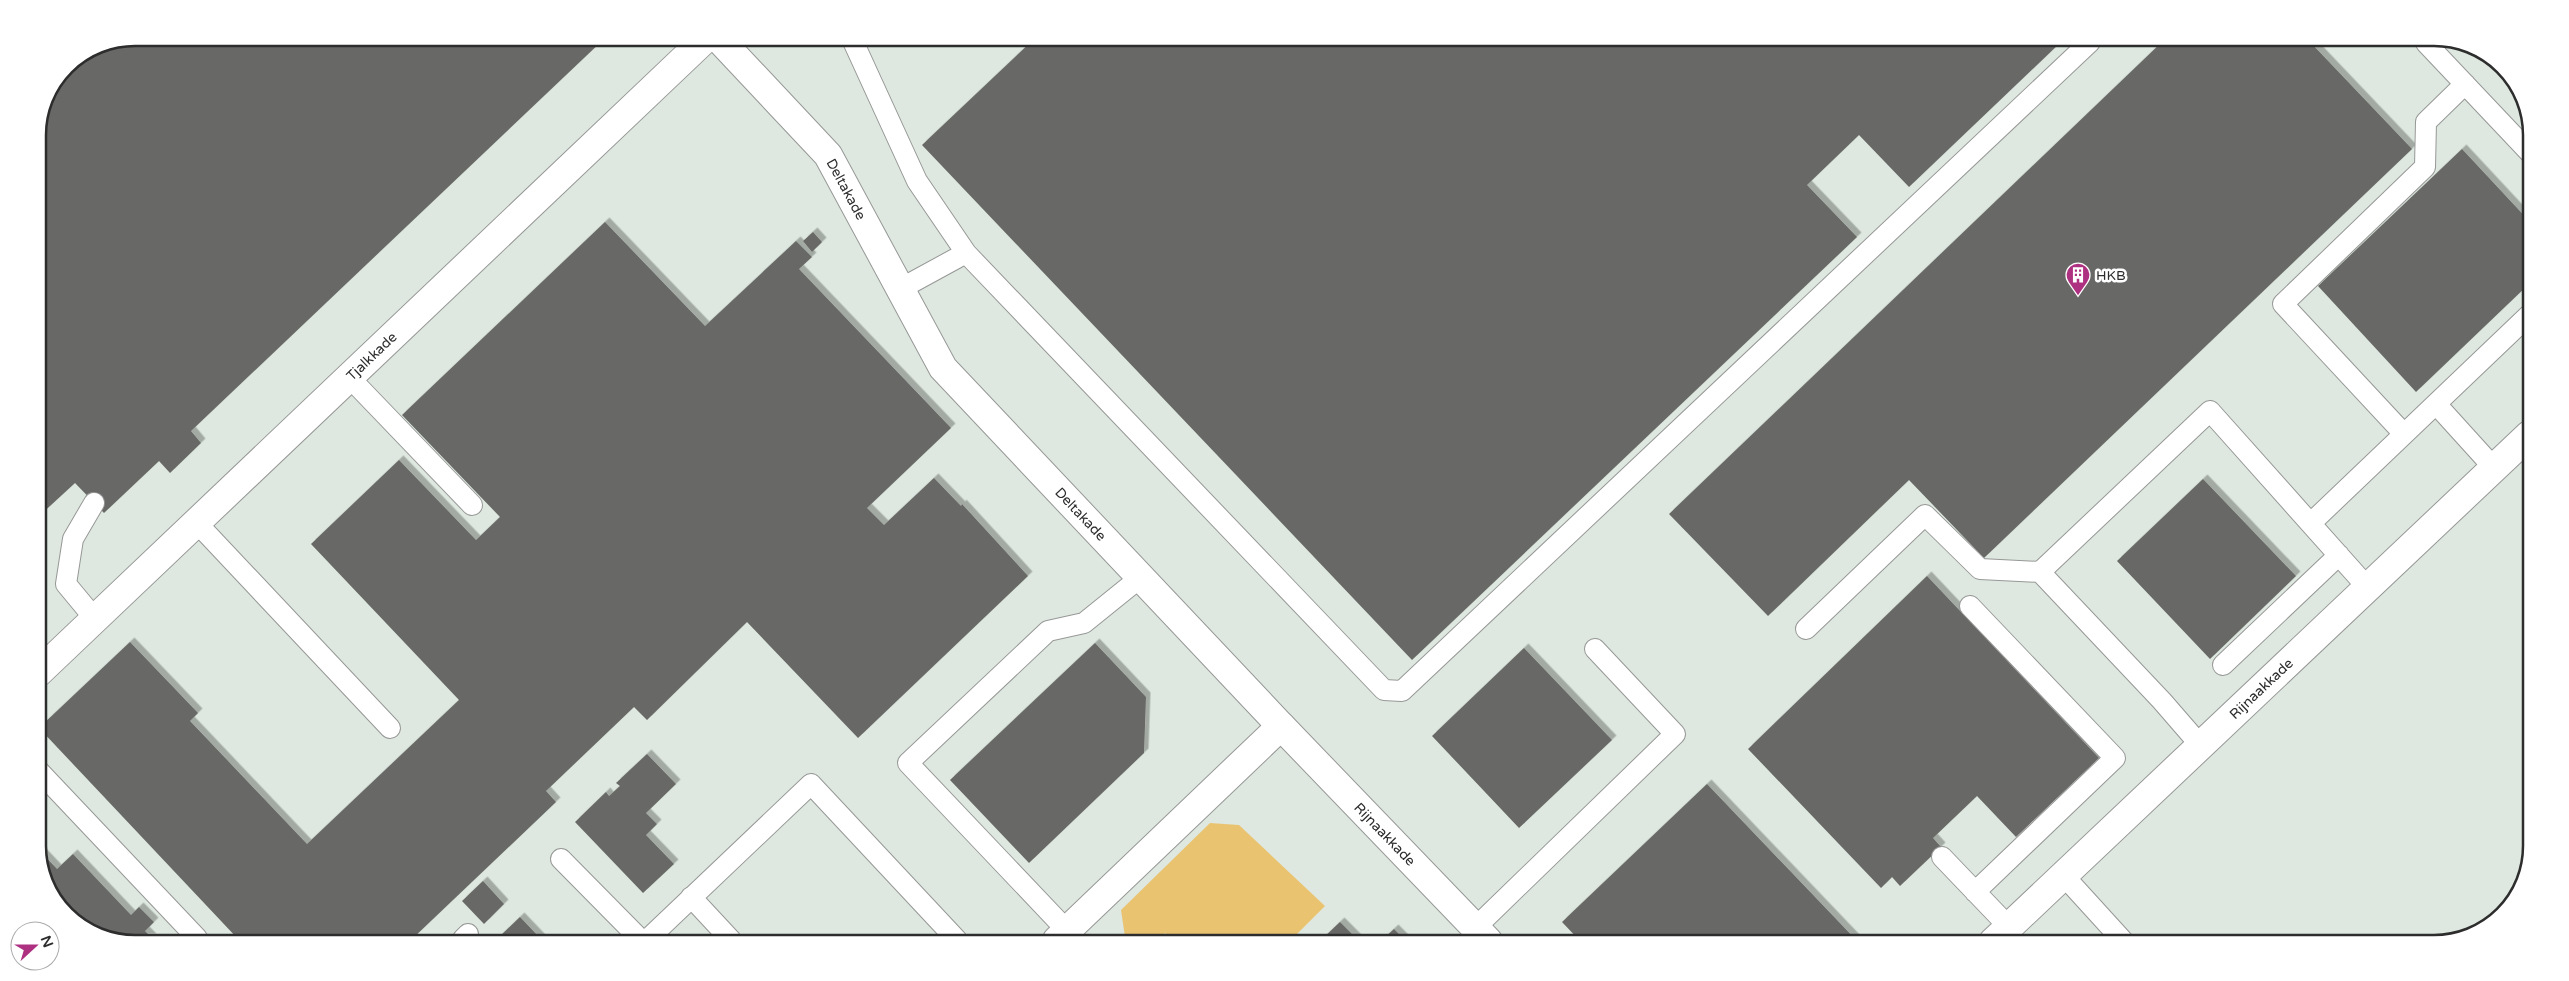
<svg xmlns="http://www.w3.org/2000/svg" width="2569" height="981" font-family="'Varela Round',sans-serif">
  <defs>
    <filter id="shadow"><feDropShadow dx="4.5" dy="-4.5" stdDeviation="0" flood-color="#0004"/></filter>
  </defs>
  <rect width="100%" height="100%" fill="#edf0ed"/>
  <!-- built -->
  <path fill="#dee8e0" d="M135 38 2466 43 2512 76 2531 128 2526 878 2493 924 2434 943 103 938 57 905 38 853V129L45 97 66 66 98 45Z"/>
  <!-- green -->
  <path fill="#eac371" d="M1210 823 1239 825 1325 906 1290 941H1173L1165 933 1156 941H1129L1125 937 1121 910Z"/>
  <!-- building -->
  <path fill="#686966" filter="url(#shadow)" d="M135 38 604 39 191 431 201 443 170 473 159 461 104 513 75 483 38 517V129L45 97 66 66 98 45Z
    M1033 40 1670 41 2061 42 1909 187 1859 135 1807 185 1857 237 1412 660 922 145Z
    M2162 42H2310L2412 149 1984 558 1909 480 1768 616 1669 514Z
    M2462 149 2531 223 2530 283 2416 392 2318 286Z
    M605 222 705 326 796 241 812 257 799 269 951 428 867 508 884 525 934 478 961 506 962 504 1028 576 858 738 747 622 647 720 634 707 546 791 556 802 412 939H238L39 728 130 642 198 713 190 721 307 844 459 700 311 544 399 460 476 540 500 517 402 415Z
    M813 232 822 242 812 252 803 241Z
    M2203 479 2296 576 2210 659 2117 561Z
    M1927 576 2099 758 2016 837 1977 796 1933 838 1941 847 1900 886 1892 877 1881 888 1748 749Z
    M1095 643 1146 697 1144 753 1029 863 950 780Z
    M1524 648 1612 740 1519 828 1432 736Z
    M647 754 676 784 646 813 657 824 646 835 674 864 643 893 575 822 606 792 609 796 620 786 616 783Z
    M1707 784 1858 942H1581L1562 922Z
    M38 849 57 869 73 854 131 915 139 907 154 922 145 931 152 938H103L57 905Z
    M483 881 504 904 484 924 462 901Z
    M520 917 541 939H497Z
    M1340 922 1359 941H1320Z
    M1394 929 1406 941H1381Z"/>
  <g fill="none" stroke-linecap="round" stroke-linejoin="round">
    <defs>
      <path id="service" d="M852 39 917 181 966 253
        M2426 43 2531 154
        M900 289 966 253 1384 690 1402 691 2090 42
        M349 377 472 505
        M2436 404 2494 468
        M2404 434 2283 304 2425 167 2426 122 2465 84
        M94 503 73 539 66 584 95 619
        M196 522 390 728
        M2311 523 2530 314
        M1970 606 2115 758 1975 892
        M1806 629 1925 515 1980 569 2040 572
        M2223 665 2339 555
        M2201 746 2162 701 2040 572 2210 411 2368 588
        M38 770 197 938
        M1942 857 2009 927
        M561 859 640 939
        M2064 876 2125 943
        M691 897 731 940
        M1475 928 1675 734 1595 649
        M463 939 468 934
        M648 939 811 784 957 940
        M1076 940 908 763 1048 631 1084 623 1141 577"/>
      <g id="minor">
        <path id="s1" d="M719 39 828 155 943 368 1281 726 1057 940"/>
        <path id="s2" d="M38 673 705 39"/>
        <path id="s3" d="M1281 726 1488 941"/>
        <path id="s4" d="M1993 942 2529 435"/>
      </g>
    </defs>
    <!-- service casing -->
    <use href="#service" stroke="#969896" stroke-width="22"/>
    <!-- minor casing -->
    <use href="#minor" stroke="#969896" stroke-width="30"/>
    <!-- service -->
    <use href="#service" stroke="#fff" stroke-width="20"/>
    <!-- minor -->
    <use href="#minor" stroke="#fff" stroke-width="28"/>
  </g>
  <!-- icons -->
  <defs>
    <symbol id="building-pin" viewBox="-11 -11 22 30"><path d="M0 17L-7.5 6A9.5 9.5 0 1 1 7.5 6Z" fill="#ae3181" stroke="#fff"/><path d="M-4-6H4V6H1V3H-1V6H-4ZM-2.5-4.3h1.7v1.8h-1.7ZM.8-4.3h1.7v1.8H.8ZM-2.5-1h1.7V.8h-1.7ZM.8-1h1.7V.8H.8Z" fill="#fff"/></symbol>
  </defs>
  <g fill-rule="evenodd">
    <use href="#building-pin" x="2064" y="261" width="28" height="38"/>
  </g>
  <g text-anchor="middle" stroke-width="5" stroke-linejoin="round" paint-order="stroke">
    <!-- street labels -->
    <g font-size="14" fill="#2c2d2c" stroke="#fff">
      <text dy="5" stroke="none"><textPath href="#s1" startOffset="198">Deltakade</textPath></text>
      <text dy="5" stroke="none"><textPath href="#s2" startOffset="460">Tjalkkade</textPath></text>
      <text dy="5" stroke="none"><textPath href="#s1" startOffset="602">Deltakade</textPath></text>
      <text dy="5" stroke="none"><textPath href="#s4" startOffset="369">Rijnaakkade</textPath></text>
      <text dy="5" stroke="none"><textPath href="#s3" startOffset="150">Rijnaakkade</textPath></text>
    </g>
    <!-- poi labels -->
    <g font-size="14" fill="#2c2d2c" stroke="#fff" text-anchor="start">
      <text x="2096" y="280">HKB</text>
    </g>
  </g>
  <!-- crop -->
  <path d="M0 0H2569V981H0ZM135 46H2434A89 89 0 0 1 2523 135V846A89 89 0 0 1 2434 935H135A89 89 0 0 1 46 846V135A89 89 0 0 1 135 46Z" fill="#fff" fill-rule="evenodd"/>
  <path fill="none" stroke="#2c2d2c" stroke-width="2.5" d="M135 46H2434A89 89 0 0 1 2523 135V846A89 89 0 0 1 2434 935H135A89 89 0 0 1 46 846V135A89 89 0 0 1 135 46Z"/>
  <!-- north arrow -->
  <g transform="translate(35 946) rotate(69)"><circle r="24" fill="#ffffff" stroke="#ababab"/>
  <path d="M0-4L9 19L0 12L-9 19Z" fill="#ae3181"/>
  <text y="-8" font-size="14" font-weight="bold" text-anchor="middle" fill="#2c2d2c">N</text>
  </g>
</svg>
